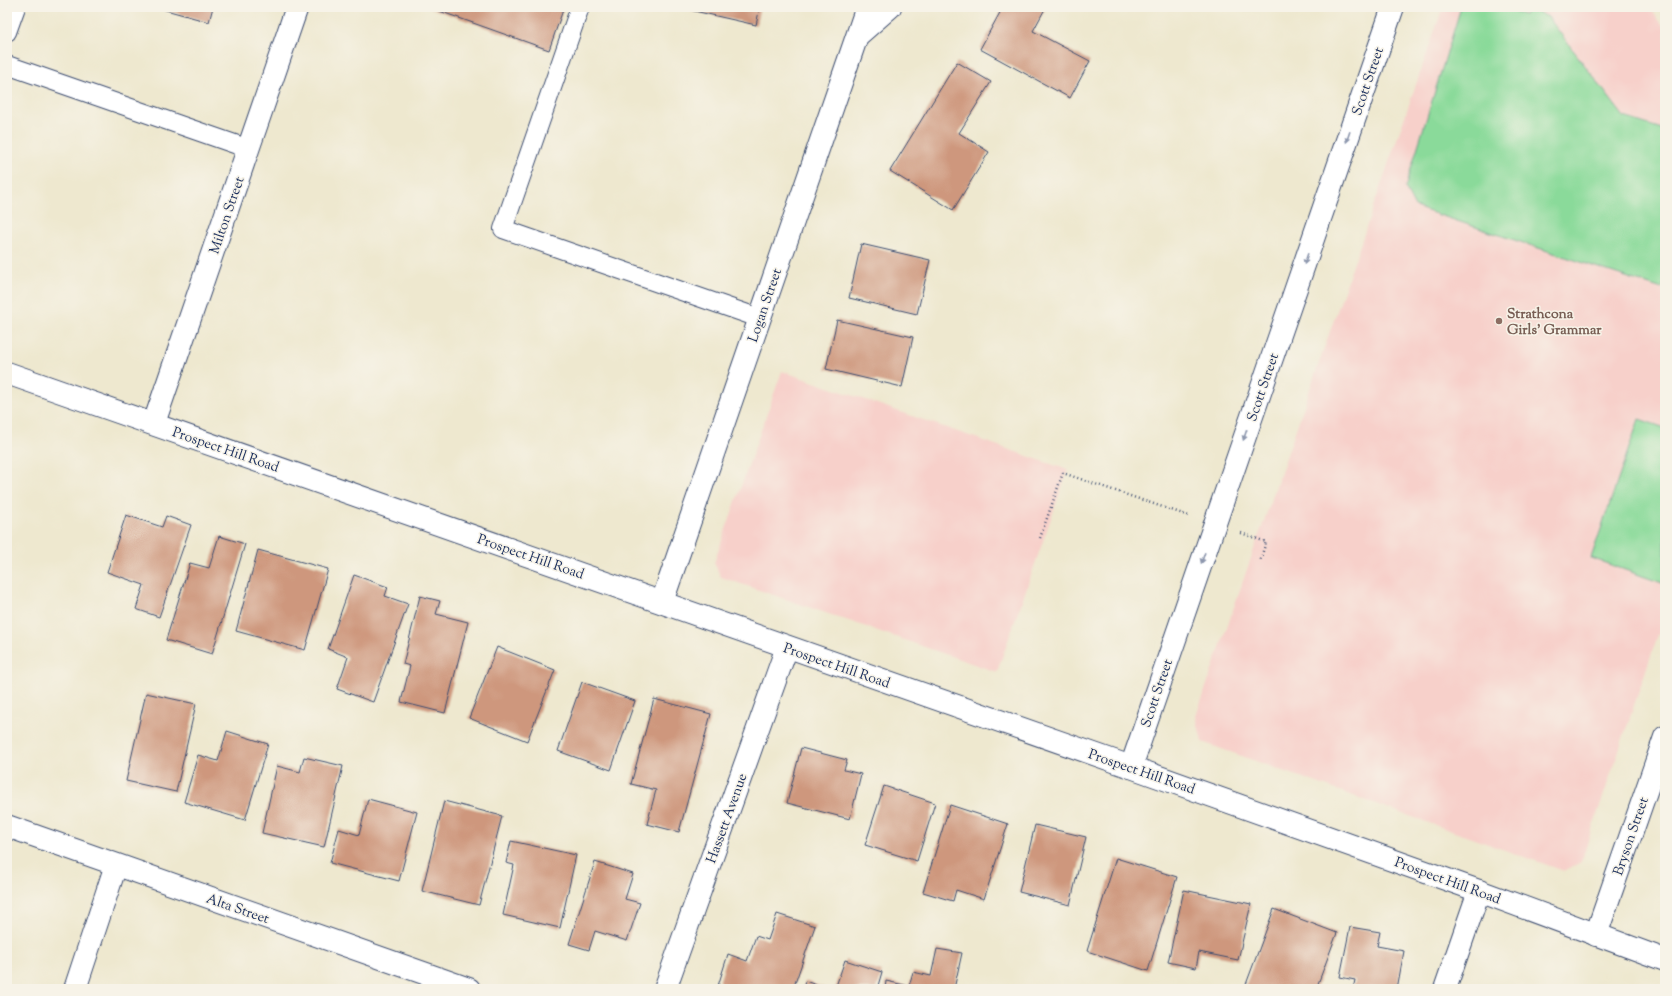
<svg xmlns="http://www.w3.org/2000/svg" width="1672" height="996" font-family="'Sorts Mill Goudy',serif">
  <rect width="100%" height="100%" fill="#f7f3e8"/>
  <filter id="ink" filterUnits="userSpaceOnUse"><feTurbulence type="fractalNoise" baseFrequency=".025" numOctaves="2"/><feDisplacementMap in="SourceGraphic" scale="8" xChannelSelector="R" yChannelSelector="G"/><feConvolveMatrix kernelMatrix="1 2 1 2 8 2 1 2 1" color-interpolation-filters="sRGB"/></filter>
  <filter id="wash" filterUnits="userSpaceOnUse"><feTurbulence type="fractalNoise" baseFrequency=".012" numOctaves="4" result="noise"/><feDisplacementMap in="SourceGraphic" scale="16" xChannelSelector="R" yChannelSelector="G"/><feGaussianBlur stdDeviation="0.9" result="paint"/><feColorMatrix in="noise" values="0 0 0 0 0 0 0 0 0 0 0 0 0 0 0 0 0 1.4 0 .05"/><feComposite in="paint" operator="in"/></filter>
  <g filter="url(#wash)">
    <rect width="100%" height="100%" fill="#eee8cf"/>
    <!-- built -->
    <path fill="#f7d0ca" d="M1443 7H1649L1665 28V614L1581 862 1564 871 1202 742 1196 716Z
      M782 371 1068 470 997 672 721 577 714 563Z"/>
    <!-- pitch -->
    <path fill="#8ada9a" stroke="#52847c" d="M1461 7H1501L1525 15 1529 8 1548 17 1624 117 1665 130V281L1662 289 1415 207 1405 188Z
      M1639 419 1665 428V584L1591 558Z"/>
    <g id="blocks">
      <!-- building -->
      <path fill="#ce977d" d="M155 7H213L209 22Z
        M428 7H564L549 50Z
        M682 7H760L756 25 681 8Z
        M1003 7H1046L1033 31 1090 61 1070 98 980 49Z
        M957 62 991 82 959 133 989 152 953 210 890 171Z
        M861 244 930 260 917 314 849 298Z
        M837 320 913 337 902 387 826 369Z
        M126 515 162 527 166 516 191 525 159 617 136 609 144 585 107 572Z
        M219 536 245 544 212 654 166 640 190 563 209 568Z
        M258 550 328 569 305 650 236 631Z
        M354 575 388 587 385 596 408 604 373 702 337 689 348 657 328 649Z
        M420 596 440 601 436 614 468 622 445 713 401 702 410 666 403 664Z
        M497 647 555 670 527 741 469 718Z
        M582 682 635 701 611 770 558 751Z
        M146 693 196 704 176 792 126 781Z
        M654 699 711 714 679 832 647 824 656 790 631 784Z
        M227 731 268 744 245 820 184 802 198 755 218 761Z
        M801 748 847 760 844 770 861 774 850 819 787 803Z
        M304 757 343 766 324 847 262 833 277 766 300 772Z
        M884 786 935 803 917 861 865 845Z
        M368 799 417 812 399 881 330 863 339 829 359 835Z
        M444 801 502 816 479 905 422 891Z
        M950 805 1008 824 984 899 956 890 953 901 923 892Z
        M1035 825 1086 837 1070 905 1019 892Z
        M511 841 576 855 560 928 503 915 514 865 506 863Z
        M1116 858 1177 877 1148 971 1087 951Z
        M595 862 633 874 625 899 640 903 627 941 595 931 589 950 569 944Z
        M1184 890 1251 904 1238 960 1199 952 1196 968 1168 962Z
        M1274 909 1337 933 1316 989H1251L1245 987Z
        M777 914 815 926 793 989H717L728 954 747 961 756 936 768 940Z
        M1350 927 1380 932 1377 946 1404 951 1397 989H1353L1355 980 1340 977Z
        M937 949 962 953 954 989H885L886 981 909 986 913 972 931 976Z
        M845 960 882 972 877 989H835Z
        M805 981 828 989H803Z"/>
    </g>
  </g>
  <g filter="url(#ink)">
    <use href="#blocks" fill-opacity="0" stroke="#3b4b6f" stroke-width="1"/>
    <g fill="none" stroke-linecap="round" stroke-linejoin="round">
      <defs>
        <path id="service" d="M580 7 503 229 759 318
          M7 32 16 7
          M7 65 249 149"/>
        <path id="minor" d="M857 36 890 7
          M154 423 297 7
          M662 602 867 7
          M1131 767 1393 7
          M7 826 469 989
          M1596 935 1665 737
          M75 989 116 865
          M665 989 787 647
          M1445 989 1479 891"/>
        <path id="tertiary" d="M7 373 1131 767 1479 891 1665 960"/>
      </defs>
      <!-- service casing -->
      <use href="#service" stroke="#3b4b6f" stroke-width="20"/>
      <!-- minor casing -->
      <use href="#minor" stroke="#3b4b6f" stroke-width="24"/>
      <!-- tertiary casing -->
      <use href="#tertiary" stroke="#3b4b6f" stroke-width="24"/>
      <!-- path -->
      <path stroke="#3b4b6f" stroke-width="2.5" stroke-dasharray="1 3" stroke-linecap="butt" d="M1241 533 1266 542 1260 561
        M1040 538 1063 473 1189 516"/>
      <!-- service -->
      <use href="#service" stroke="#fff" stroke-width="18"/>
      <!-- minor -->
      <use href="#minor" stroke="#fff" stroke-width="22"/>
      <!-- tertiary -->
      <use href="#tertiary" stroke="#fff" stroke-width="22"/>
    </g>
    <!-- one-way arrows -->
    <defs><path id="oneway-solid" d="M-6-.8H1V-3.2L6.5 0L1 3.2V.8H-6Z"/></defs>
    <g fill="#8d97ae">
      <use href="#oneway-solid" transform="translate(1348 137) rotate(109)"/>
      <use href="#oneway-solid" transform="translate(1306 259) rotate(109)"/>
      <use href="#oneway-solid" transform="translate(1245 435) rotate(109)"/>
      <use href="#oneway-solid" transform="translate(1203 558) rotate(109)"/>
    </g>
  </g>
  <!-- markers -->
  <circle fill="#8d6e63" stroke="#f7f3e8" stroke-width="1.5" cx="1499" cy="321" r="4"/>
  <g text-anchor="middle" stroke-width="3" stroke-linejoin="round" paint-order="stroke">
    <!-- street labels -->
    <g font-size="14" fill="#1b2f5e" stroke="#f7f3e8">
      <text transform="translate(1367 81) rotate(-71)" y="5">Scott Street</text>
      <text transform="translate(226 215) rotate(-71)" y="5">Milton Street</text>
      <text transform="translate(764 305) rotate(-71)" y="5">Logan Street</text>
      <text transform="translate(1262 387) rotate(-71)" y="5">Scott Street</text>
      <text transform="translate(226 449) rotate(19)" y="5">Prospect Hill Road</text>
      <text transform="translate(531 556) rotate(19)" y="5">Prospect Hill Road</text>
      <text transform="translate(837 665) rotate(19)" y="5">Prospect Hill Road</text>
      <text transform="translate(1156 693) rotate(-71)" y="5">Scott Street</text>
      <text transform="translate(1142 771) rotate(19)" y="5">Prospect Hill Road</text>
      <text transform="translate(726 818) rotate(-70)" y="5">Hassett Avenue</text>
      <text transform="translate(1630 836) rotate(-71)" y="5">Bryson Street</text>
      <text transform="translate(1448 880) rotate(20)" y="5">Prospect Hill Road</text>
      <text transform="translate(238 908) rotate(19)" y="5">Alta Street</text>
    </g>
    <!-- education labels -->
    <g font-size="14" font-weight="bold" fill="#785e54" stroke="#f7f3e8" text-anchor="start">
      <text x="1507" y="318">Strathcona<tspan x="1507" dy="16">Girls' Grammar</tspan></text>
    </g>
  </g>
  <!-- margin -->
  <rect width="1672" height="996" fill="none" stroke="#f7f3e8" stroke-width="24"/>
</svg>
